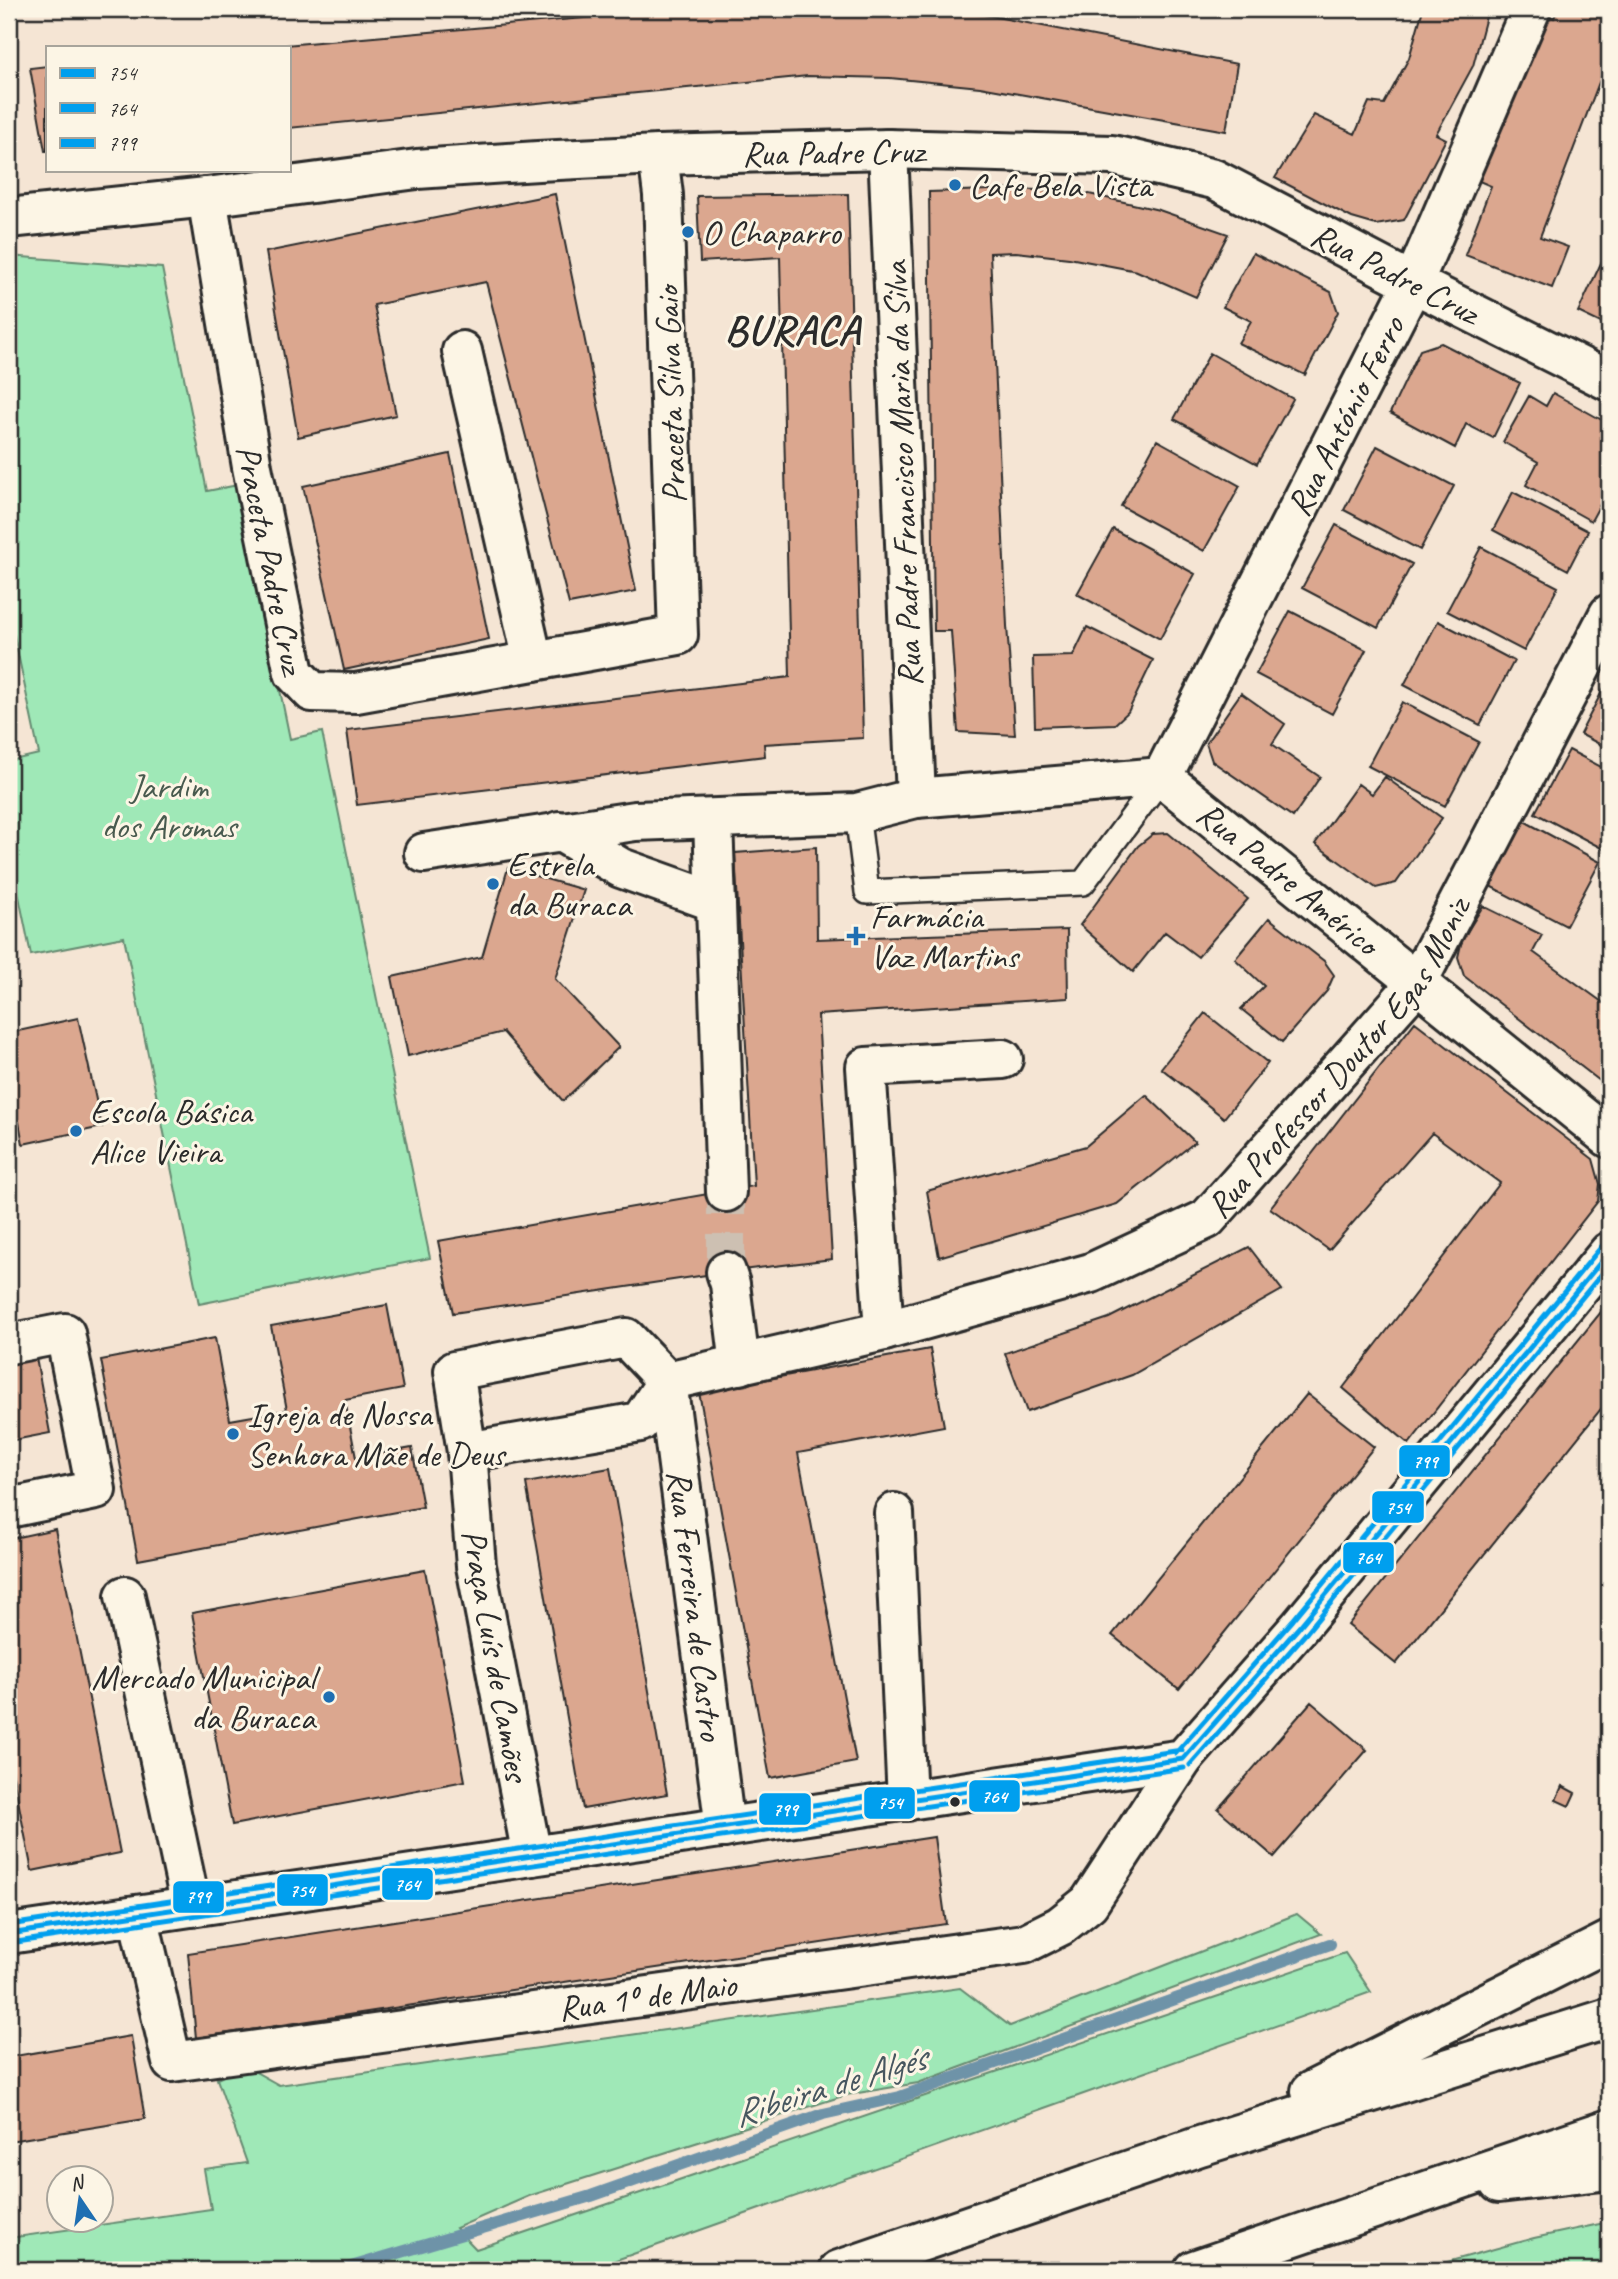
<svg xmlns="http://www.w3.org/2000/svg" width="1618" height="2279" font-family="Caveat,sans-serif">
  <rect width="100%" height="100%" fill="#f5e5d4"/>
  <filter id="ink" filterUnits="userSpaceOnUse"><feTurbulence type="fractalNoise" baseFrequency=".0143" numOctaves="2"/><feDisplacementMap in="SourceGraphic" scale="14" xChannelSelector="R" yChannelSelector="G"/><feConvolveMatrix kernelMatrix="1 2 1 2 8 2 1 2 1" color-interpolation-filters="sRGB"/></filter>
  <g filter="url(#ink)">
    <!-- green -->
    <path fill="#9fe8b7" stroke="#658a71" stroke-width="2" d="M9 256 162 268 207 491 238 485 290 739 322 732 430 1258 199 1304 124 937 31 955 9 848V761L39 754 14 635H9Z
      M1297 1914 1321 1934 918 2083 846 2095 529 2196 456 2228 476 2249 1345 1953 1371 1992 588 2270H9V2238L211 2209 204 2169 247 2163 217 2079 245 2066 279 2085 960 1988 1010 2026Z
      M1609 2222V2270H1418L1534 2238Z"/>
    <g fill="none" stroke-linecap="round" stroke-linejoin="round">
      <!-- stream -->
      <path stroke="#6e93a8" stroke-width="12" d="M341 2270 591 2196 823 2114 900 2097 1330 1944"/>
    </g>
    <!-- building -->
    <path fill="#dba78f" stroke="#2b2b2b" stroke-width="2" d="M684 9H936L991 16 1237 64 1226 131 980 87 890 78 808 76 289 128V47H263Z
      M1423 9H1488L1473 66 1436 134 1446 139 1404 220 1376 225 1352 218 1275 178 1314 115 1355 134 1369 102 1384 104 1409 58Z
      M1558 9H1609V56L1540 237 1568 247 1552 288 1465 255 1491 186 1479 181 1544 13 1554 18Z
      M47 66V151H45L30 68Z
      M1022 189 1089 194 1159 210 1228 234 1196 297 1137 271 1069 258 1016 252 990 253 1007 626 1015 735 958 732 951 631H934L929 192Z
      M555 194 636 591 569 604 486 282 374 305 396 415 298 437 266 252Z
      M848 194 863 738 764 744 765 756 357 805 347 730 790 677 780 257 700 262 697 196Z
      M1253 253 1331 292 1338 312 1305 375 1238 343 1251 321 1223 307Z
      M1602 261 1609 265V327L1578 312Z
      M1441 343 1520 383 1493 438 1466 424 1455 448 1390 413 1420 350Z
      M1210 353 1293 399 1257 464 1174 419Z
      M1553 393 1609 424V488L1591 521 1526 485 1538 462 1503 442 1529 396 1546 406Z
      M1157 440 1240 486 1204 551 1121 506Z
      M1377 446 1454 486 1420 550 1344 510Z
      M450 454 489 639 344 670 303 486Z
      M1513 492 1588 531 1568 570 1493 530Z
      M1336 525 1412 564 1378 628 1302 588Z
      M1113 529 1195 574 1160 639 1077 594Z
      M1481 547 1558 587 1524 651 1447 611Z
      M1290 611 1366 650 1332 714 1256 674Z
      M1438 621 1514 661 1480 725 1404 685Z
      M1087 627 1153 660 1128 712 1115 724 1035 727 1033 657 1073 656Z
      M1609 678V749L1580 734Z
      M1241 693 1285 724 1272 744 1320 777 1293 817 1212 761 1206 743Z
      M1402 702 1479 742 1445 806 1368 766Z
      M1569 750 1609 771V852L1535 813Z
      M1385 777 1442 818 1396 883 1376 888 1315 844 1358 784 1372 794Z
      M1524 821 1600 862 1566 926 1490 886Z
      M1168 833 1248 899 1198 957 1165 932 1133 972 1080 925 1138 846 1153 834Z
      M816 847 817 939 1067 930 1068 998 818 1015 832 1259 726 1272 453 1313 438 1241 754 1186 735 853Z
      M508 868 584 890 555 979 619 1047 563 1101 503 1032 408 1056 392 977 482 957Z
      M1483 906 1542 935 1533 952 1609 1007V1088L1464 976 1458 957 1462 940Z
      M1269 918 1324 961 1334 975 1327 991 1282 1042 1241 1009 1264 986 1235 959Z
      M1205 1013 1268 1063 1224 1118 1161 1068Z
      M78 1018 102 1127 23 1144 19 1122 9 1124V1033Z
      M1415 1022 1593 1159 1600 1184 1598 1201 1409 1444 1343 1388 1500 1183 1432 1133 1329 1250 1270 1208Z
      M1146 1095 1195 1142 1117 1204 939 1257 927 1191 1086 1146Z
      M1249 1247 1282 1290 1132 1375 1027 1412 1005 1353 1109 1318Z
      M1609 1302V1399L1396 1664 1348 1625Z
      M387 1305 403 1389 345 1400 356 1458 412 1448 423 1507 138 1560 101 1360 215 1338 230 1420 287 1410 271 1326Z
      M930 1349 944 1426 798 1453 856 1762 770 1778 699 1392Z
      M36 1358 50 1433 9 1441V1364Z
      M1307 1394 1374 1447 1179 1689 1112 1635Z
      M610 1468 667 1794 583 1809 526 1483Z
      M55 1529 120 1853 32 1871 9 1755V1539Z
      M425 1570 465 1781 232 1825 192 1613Z
      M1311 1702 1367 1750 1274 1857 1218 1809Z
      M1562 1786 1575 1793 1569 1806 1556 1800Z
      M934 1837 946 1924 196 2038 188 1953Z
      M131 2036 145 2119 9 2141V2057Z"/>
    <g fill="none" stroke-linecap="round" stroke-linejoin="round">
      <!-- street-tunnel -->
      <path stroke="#cdc0b2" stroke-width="38" stroke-dasharray="38 19" stroke-linecap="butt" d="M726 1272V1192"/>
      <defs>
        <path id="lane" d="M857 813 867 892 1083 883 1162 777"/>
        <g id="street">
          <path d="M888 149 916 798"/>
          <path id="s1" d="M207 197 252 467 294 673 312 692 356 693 678 635 663 195 658 155"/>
          <path d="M9 218 207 197 417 169 538 161 658 155 888 149 1112 155 1214 179 1413 283 1609 381"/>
          <path d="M462 351 533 661"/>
          <path d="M1162 777 1413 283 1531 9"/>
          <path d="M1162 777 1609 1138"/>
          <path d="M713 820 726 1192"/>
          <path d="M559 831 621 868 716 902"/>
          <path d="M424 853 635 821 857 813 916 798 1162 777"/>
          <path d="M726 1272 730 1284 740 1365"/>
          <path d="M884 1331 866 1067 1003 1059"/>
          <path d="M9 1344 65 1333 96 1490 9 1508"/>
          <path id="s2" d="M667 1381 626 1338 454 1371 467 1452 640 1422 667 1381 884 1331 1091 1273 1207 1219 1417 983 1609 614"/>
          <path d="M667 1381 725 1828"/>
          <path d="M467 1452 476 1566 532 1856"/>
          <path d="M894 1513 907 1801"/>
          <path d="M125 1596 191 1907"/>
          <path d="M138 1915 172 2062 1024 1944 1060 1926 1089 1903 1183 1759"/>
        </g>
        <path id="secondary" d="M9 1934 1183 1759 1300 1626 1609 1252"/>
        <path id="highway" d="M1311 2091 1609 1941
          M1499 2183 1609 2170
          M839 2270 1200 2146 1609 2018
          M1194 2270 1609 2129"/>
      </defs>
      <!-- lane casing -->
      <use href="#lane" stroke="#2b2b2b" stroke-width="28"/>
      <!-- street casing -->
      <use href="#street" stroke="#2b2b2b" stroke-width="44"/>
      <!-- secondary casing -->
      <use href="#secondary" stroke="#2b2b2b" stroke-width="44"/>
      <!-- highway casing -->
      <use href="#highway" stroke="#2b2b2b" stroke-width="44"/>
      <!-- lane -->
      <use href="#lane" stroke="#fcf5e5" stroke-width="23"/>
      <!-- street -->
      <use href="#street" stroke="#fcf5e5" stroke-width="38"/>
      <!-- secondary -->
      <use href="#secondary" stroke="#fcf5e5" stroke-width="38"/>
      <!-- highway -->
      <use href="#highway" stroke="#fcf5e5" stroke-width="38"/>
      <defs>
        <path id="bus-1" d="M1183 1759 1300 1626 1609 1252
          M9 1934 1183 1759"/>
        <path id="bus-2" d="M1190 1765 1307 1632 1609 1265
          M10 1943 1184 1768"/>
        <path id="bus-3" d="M1176 1753 1293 1620 1602 1246
          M9 1925 1182 1750"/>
      </defs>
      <!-- bus-1 casing -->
      <use href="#bus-1" stroke="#fcf5e5" stroke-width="10"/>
      <!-- bus-2 casing -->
      <use href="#bus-2" stroke="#fcf5e5" stroke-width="10"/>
      <!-- bus-3 casing -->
      <use href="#bus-3" stroke="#fcf5e5" stroke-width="10"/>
      <!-- bus-1 -->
      <use href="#bus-1" stroke="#009fee" stroke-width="5"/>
      <!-- bus-2 -->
      <use href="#bus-2" stroke="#009fee" stroke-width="5"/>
      <!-- bus-3 -->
      <use href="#bus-3" stroke="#009fee" stroke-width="5"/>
    </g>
  </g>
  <!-- markers -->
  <g fill="#1f6fb2" stroke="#fcf5e5" stroke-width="2.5">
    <circle cx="955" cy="185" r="7"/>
    <circle cx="688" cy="232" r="7"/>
    <circle cx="493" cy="884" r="7"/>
    <path d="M852.5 925.5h7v7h7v7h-7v7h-7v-7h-7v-7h7z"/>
    <circle cx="76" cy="1131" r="7"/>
    <circle cx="233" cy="1434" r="7"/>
    <circle cx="329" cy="1697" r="7"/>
  </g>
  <circle fill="#2b2b2b" stroke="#fcf5e5" stroke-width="2.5" cx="955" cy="1802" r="6"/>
  <g text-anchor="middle" stroke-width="6" stroke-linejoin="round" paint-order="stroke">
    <!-- street labels -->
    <g font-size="35" fill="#2b2b2b" stroke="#fcf5e5">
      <text transform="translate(833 152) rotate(-1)" y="12">Rua Padre Cruz</text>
      <text transform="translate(1395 273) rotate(27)" y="12">Rua Padre Cruz</text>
      <text transform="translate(670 395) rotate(-92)" y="12">Praceta Silva Gaio</text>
      <text transform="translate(1345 416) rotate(-63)" y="12">Rua António Ferro</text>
      <text transform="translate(902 474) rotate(-92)" y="12">Rua Padre Francisco Maria da Silva</text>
      <text dy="12" stroke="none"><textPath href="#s1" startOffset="368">Praceta Padre Cruz</textPath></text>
      <text transform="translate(1288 878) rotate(39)" y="12">Rua Padre Américo</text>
      <text dy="12" stroke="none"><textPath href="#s2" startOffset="1316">Rua Professor Doutor Egas Moniz</textPath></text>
      <text transform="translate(696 1605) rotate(83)" y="12">Rua Ferreira de Castro</text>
      <text transform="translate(496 1655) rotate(80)" y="12">Praça Luís de Camões</text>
      <text transform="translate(647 1996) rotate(-8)" y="12">Rua 1º de Maio</text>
    </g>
    <!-- poi labels -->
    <g font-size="35" fill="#2b2b2b" stroke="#fcf5e5" text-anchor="start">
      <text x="969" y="197">Cafe Bela Vista</text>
      <text x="702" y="244">O Chaparro</text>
      <text x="507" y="876">Estrela<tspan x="507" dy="40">da Buraca</tspan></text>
      <text x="870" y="928">Farmácia<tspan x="870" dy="40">Vaz Martins</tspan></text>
      <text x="90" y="1123">Escola Básica<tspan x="90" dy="40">Alice Vieira</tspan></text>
      <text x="247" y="1426">Igreja de Nossa<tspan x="247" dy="40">Senhora Mãe de Deus</tspan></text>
      <text x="315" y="1689" text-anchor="end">Mercado Municipal<tspan x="315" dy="40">da Buraca</tspan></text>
    </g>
    <!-- park labels -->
    <g font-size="35" fill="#485a4e" stroke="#fcf5e5">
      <text x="169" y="798">Jardim<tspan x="169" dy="40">dos Aromas</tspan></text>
    </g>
    <!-- water labels -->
    <g font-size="37" font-style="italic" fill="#47565f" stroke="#fcf5e5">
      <text transform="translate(829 2085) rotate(-17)" y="13">Ribeira de Algés</text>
    </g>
    <!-- district labels -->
    <g font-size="42" font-weight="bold" letter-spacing="2" fill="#2b2b2b" stroke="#fcf5e5">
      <text x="793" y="344">BURACA</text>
    </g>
  </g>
  <g stroke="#fcf5e5" stroke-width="2.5">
    <rect x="1398" y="1444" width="53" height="34" rx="7" fill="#009fee"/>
    <rect x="1371" y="1490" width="54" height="34" rx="7" fill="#009fee"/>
    <rect x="1342" y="1541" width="53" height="33" rx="7" fill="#009fee"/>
    <rect x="968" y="1779" width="53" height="34" rx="7" fill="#009fee"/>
    <rect x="863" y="1786" width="53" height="34" rx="7" fill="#009fee"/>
    <rect x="758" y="1792" width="54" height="34" rx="7" fill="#009fee"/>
    <rect x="381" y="1867" width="53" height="34" rx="7" fill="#009fee"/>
    <rect x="276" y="1873" width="53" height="34" rx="7" fill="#009fee"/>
    <rect x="172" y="1880" width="53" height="34" rx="7" fill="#009fee"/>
  </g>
  <g font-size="19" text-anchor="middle" font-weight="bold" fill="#fff">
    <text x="1425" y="1468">799</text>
    <text x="1398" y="1514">754</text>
    <text x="1368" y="1564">764</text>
    <text x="994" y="1803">764</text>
    <text x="890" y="1809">754</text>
    <text x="785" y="1816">799</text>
    <text x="407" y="1891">764</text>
    <text x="302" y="1897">754</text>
    <text x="198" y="1903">799</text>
  </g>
  <!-- margin -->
  <rect width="1618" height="2279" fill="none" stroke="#fcf5e5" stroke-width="35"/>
  <rect x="18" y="18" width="1583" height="2244" fill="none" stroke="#2b2b2b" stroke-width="2.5" filter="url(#ink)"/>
  <!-- legend -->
  <rect x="46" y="46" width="245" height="126" fill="#fcf5e5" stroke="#a8a49b" stroke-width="2"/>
  <rect x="60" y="68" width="35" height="10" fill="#009fee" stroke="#a8a49b" stroke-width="2"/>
  <text x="108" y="80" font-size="21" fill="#2b2b2b">754</text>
  <rect x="60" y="103" width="35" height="10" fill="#009fee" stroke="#a8a49b" stroke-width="2"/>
  <text x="108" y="116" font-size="21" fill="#2b2b2b">764</text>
  <rect x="60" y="138" width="35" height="10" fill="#009fee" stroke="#a8a49b" stroke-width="2"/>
  <text x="108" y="150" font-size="21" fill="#2b2b2b">799</text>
  <!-- north arrow -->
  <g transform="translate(80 2199) rotate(347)"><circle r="33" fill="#fcf5e5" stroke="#a8a49b" stroke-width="2"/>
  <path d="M0-5L12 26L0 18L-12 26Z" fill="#1f6fb2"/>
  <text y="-10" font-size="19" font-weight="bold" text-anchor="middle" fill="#2b2b2b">N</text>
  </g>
</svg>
